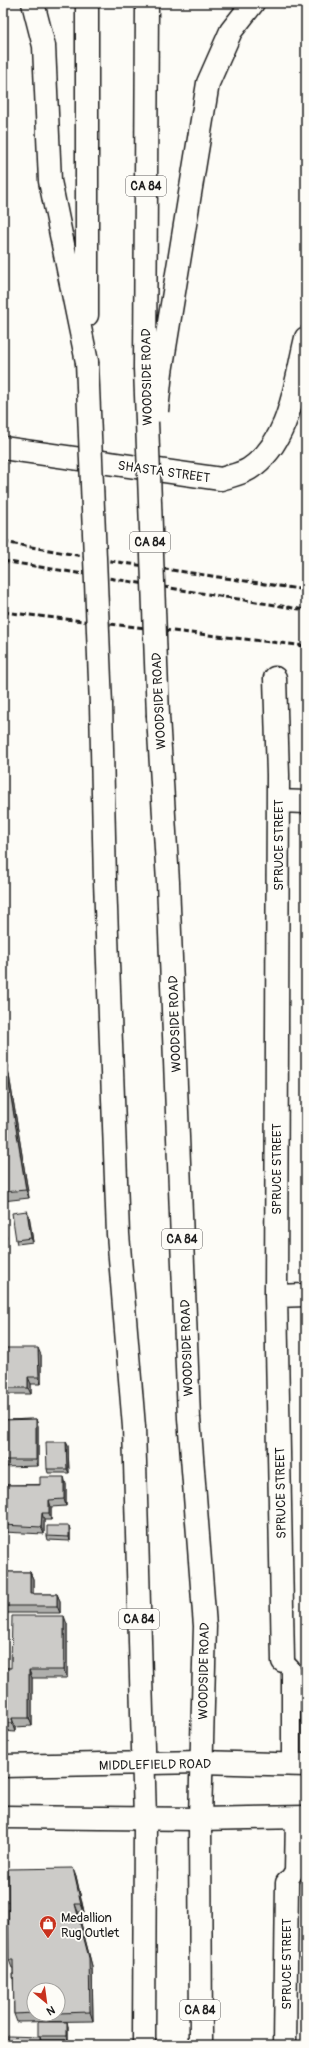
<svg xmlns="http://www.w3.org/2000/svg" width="309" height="2048" font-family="Pangolin,sans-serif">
  <rect width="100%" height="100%" fill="#fdfcf7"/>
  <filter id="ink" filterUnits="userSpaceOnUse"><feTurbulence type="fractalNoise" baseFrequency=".025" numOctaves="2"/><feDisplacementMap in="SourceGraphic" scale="8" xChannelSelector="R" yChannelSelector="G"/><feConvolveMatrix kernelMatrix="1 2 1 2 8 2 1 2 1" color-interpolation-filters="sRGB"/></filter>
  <g filter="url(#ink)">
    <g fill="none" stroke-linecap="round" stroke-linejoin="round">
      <defs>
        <path id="lane" d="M283 1661 291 1669V1765
          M287 1883 294 1872 295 1817"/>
        <path id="street" d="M3 448 221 479C230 476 241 474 249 469 291 442 295 382 306 338
          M275 678 278 775 276 1296 283 1661
          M278 801 306 802
          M276 1296 306 1295
          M285 2045 287 1883"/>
        <path id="secondary" d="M3 1766 201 1762 306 1765
          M3 1817 200 1819 306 1817"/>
        <path id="highway" d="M33 3 44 46 50 181 87 362
          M87 315V3
          M145 368 147 3
          M161 372 208 83 231 31 253 3
          M101 705 105 881 118 1234 134 1427 145 1819 144 2045
          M158 716 168 882 189 1418 205 1626 200 1819 201 2045"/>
      </defs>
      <!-- lane casing -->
      <use href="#lane" stroke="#1c1c1c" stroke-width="21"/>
      <!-- street casing -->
      <use href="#street" stroke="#1c1c1c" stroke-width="25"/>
      <!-- secondary casing -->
      <use href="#secondary" stroke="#1c1c1c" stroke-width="25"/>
      <!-- highway casing -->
      <use href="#highway" stroke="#1c1c1c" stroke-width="25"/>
      <!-- lane -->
      <use href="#lane" stroke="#fdfcf7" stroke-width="18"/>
      <!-- street -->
      <use href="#street" stroke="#fdfcf7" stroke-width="22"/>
      <!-- secondary -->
      <use href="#secondary" stroke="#fdfcf7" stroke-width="22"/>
      <!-- highway -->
      <use href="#highway" stroke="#fdfcf7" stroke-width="22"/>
      <!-- rail -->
      <path stroke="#1c1c1c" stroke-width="3" stroke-dasharray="6 3" stroke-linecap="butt" d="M3 542 111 561 306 590
        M3 561 306 610
        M3 612 306 646"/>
      <defs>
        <path id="highway-bridge" d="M87 362 101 705
          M145 368 158 716
          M157 411 161 372"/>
      </defs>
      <!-- highway-bridge casing -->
      <use href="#highway-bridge" stroke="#1c1c1c" stroke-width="25" stroke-linecap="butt"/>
      <!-- highway-bridge -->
      <use href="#highway-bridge" stroke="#fdfcf7" stroke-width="22"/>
    </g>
    <!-- wall -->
    <path fill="#afafac" stroke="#1c1c1c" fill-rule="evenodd" d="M3 1038 29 1198 3 1201Z
      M29 1215 33 1242 17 1244 16 1240Z
      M3 1220 6 1238H3Z
      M3 1348 41 1355V1384H31V1394H3Z
      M36 1419 38 1426V1466L3 1467V1420Z
      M66 1442 68 1446 69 1473H48L47 1469Z
      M66 1484V1506L51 1507V1520H44V1534L3 1532V1485Z
      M69 1526 70 1530V1541L48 1540 47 1536Z
      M3 1572H30L33 1579V1594H57L60 1601V1613H3Z
      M67 1624V1678H32V1726L15 1727V1732L3 1731V1668H11Z
      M73 1868 76 1876 84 1912H78L92 1966 93 2021 17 2022 14 2014 13 1968H12L9 1960ZM34 1990H58V2014H34Z
      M68 2026V2040H41L42 2044 38 2036Z"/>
    <!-- shaded-wall -->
    <path fill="#8f8e8c" stroke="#1c1c1c" d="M3 1038 29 1198 26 1190 3 1048Z
      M27 1211 29 1215 33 1242 31 1238Z
      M3 1220 6 1238 3 1229Z
      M38 1348 41 1355V1384L39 1377Z
      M28 1377 31 1384V1394L28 1388Z
      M36 1419 38 1426V1466L36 1460Z
      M66 1442 68 1446 69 1473 67 1469Z
      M64 1477 66 1484V1506L64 1499Z
      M49 1500 51 1507V1520L49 1513Z
      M42 1513 44 1520V1534L41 1527Z
      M69 1526 70 1530V1541L69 1537Z
      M30 1572 33 1579V1601L30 1594Z
      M57 1594 60 1601V1613L57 1606Z
      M64 1616 67 1624V1678L64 1670Z
      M29 1670 32 1678V1726L29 1718Z
      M12 1718 15 1727V1732L12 1723Z
      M73 1868 76 1876 84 1912 81 1904Z
      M75 1904 78 1912 92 1966 93 2021 90 2012Z
      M67 2022 68 2026V2040L67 2036Z
      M40 2037 42 2044V2045H40Z"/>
    <!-- building -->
    <path fill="#cccbc8" stroke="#1c1c1c" d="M3 1048 26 1190 3 1192Z
      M27 1211 31 1238 16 1240 12 1213Z
      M3 1348H38L39 1377H28V1388H3Z
      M36 1419V1460H3V1420Z
      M46 1442H66L67 1469H47Z
      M40 1477H64V1499L49 1500V1513H42L41 1527 3 1525V1485H40Z
      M47 1526H69V1537L47 1536Z
      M3 1572H30V1594H57V1606H3Z
      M12 1616H64V1670H29V1718H12V1723H3V1668H11Z
      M73 1868 81 1904H75L89 1958 90 2012 58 2013V1990H34V2013L14 2014 13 1960H9L8 1869Z
      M38 2022H67V2036H38Z
      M8 2036 40 2037V2045H8Z"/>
  </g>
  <!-- icons -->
  <defs>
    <symbol id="shop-pin" viewBox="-11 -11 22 30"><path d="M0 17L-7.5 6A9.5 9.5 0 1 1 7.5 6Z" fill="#c8321e" stroke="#fdfcf7"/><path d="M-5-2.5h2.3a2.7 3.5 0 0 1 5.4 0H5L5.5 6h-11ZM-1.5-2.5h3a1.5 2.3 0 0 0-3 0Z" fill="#fff"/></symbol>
  </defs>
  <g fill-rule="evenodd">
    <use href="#shop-pin" x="38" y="1914" width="20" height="27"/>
  </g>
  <g text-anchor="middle" stroke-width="3.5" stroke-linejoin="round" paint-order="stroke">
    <!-- shield labels -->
    <g fill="#fdfcf7" stroke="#605f5e" stroke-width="1">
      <rect x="126" y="176" width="40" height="20" rx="3"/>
      <rect x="130" y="532" width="40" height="20" rx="3"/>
      <rect x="162" y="1229" width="40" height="20" rx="3"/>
      <rect x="119" y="1609" width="40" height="20" rx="3"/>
      <rect x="180" y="2000" width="40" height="20" rx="3"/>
    </g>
    <g font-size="12" font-weight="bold" fill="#1c1c1c">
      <text x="146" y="190">CA 84</text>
      <text x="150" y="546">CA 84</text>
      <text x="182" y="1243">CA 84</text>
      <text x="139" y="1623">CA 84</text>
      <text x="200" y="2014">CA 84</text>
    </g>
    <!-- street labels -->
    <g font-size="13" fill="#1c1c1c" stroke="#fdfcf7">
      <text transform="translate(146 377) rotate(-91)" y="5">WOODSIDE ROAD</text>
      <text transform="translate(164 471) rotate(8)" y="5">SHASTA STREET</text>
      <text transform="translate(158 701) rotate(-93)" y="5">WOODSIDE ROAD</text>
      <text transform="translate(278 845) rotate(-90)" y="5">SPRUCE STREET</text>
      <text transform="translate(174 1024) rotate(-92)" y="5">WOODSIDE ROAD</text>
      <text transform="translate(276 1169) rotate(-90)" y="5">SPRUCE STREET</text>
      <text transform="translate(186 1348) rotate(-92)" y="5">WOODSIDE ROAD</text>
      <text transform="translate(280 1493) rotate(-91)" y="5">SPRUCE STREET</text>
      <text transform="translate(203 1671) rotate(-89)" y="5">WOODSIDE ROAD</text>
      <text transform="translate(155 1764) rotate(-1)" y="5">MIDDLEFIELD ROAD</text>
      <text transform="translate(286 1964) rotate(-90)" y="5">SPRUCE STREET</text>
    </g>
    <!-- poi labels -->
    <g font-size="13" fill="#1c1c1c" stroke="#fdfcf7" text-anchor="start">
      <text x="61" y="1922">Medallion<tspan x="61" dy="15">Rug Outlet</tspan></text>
    </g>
  </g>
  <!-- margin -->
  <rect width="309" height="2048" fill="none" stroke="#fdfcf7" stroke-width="16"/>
  <rect x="8" y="8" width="293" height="2032" fill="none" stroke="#1c1c1c" stroke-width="1.5" filter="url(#ink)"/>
  <!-- north arrow -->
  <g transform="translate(46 2002) rotate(151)"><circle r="19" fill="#fdfcf7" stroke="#a3a29f"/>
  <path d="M0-3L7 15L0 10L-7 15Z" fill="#c8321e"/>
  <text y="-6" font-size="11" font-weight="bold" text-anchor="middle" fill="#1c1c1c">N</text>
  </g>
</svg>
